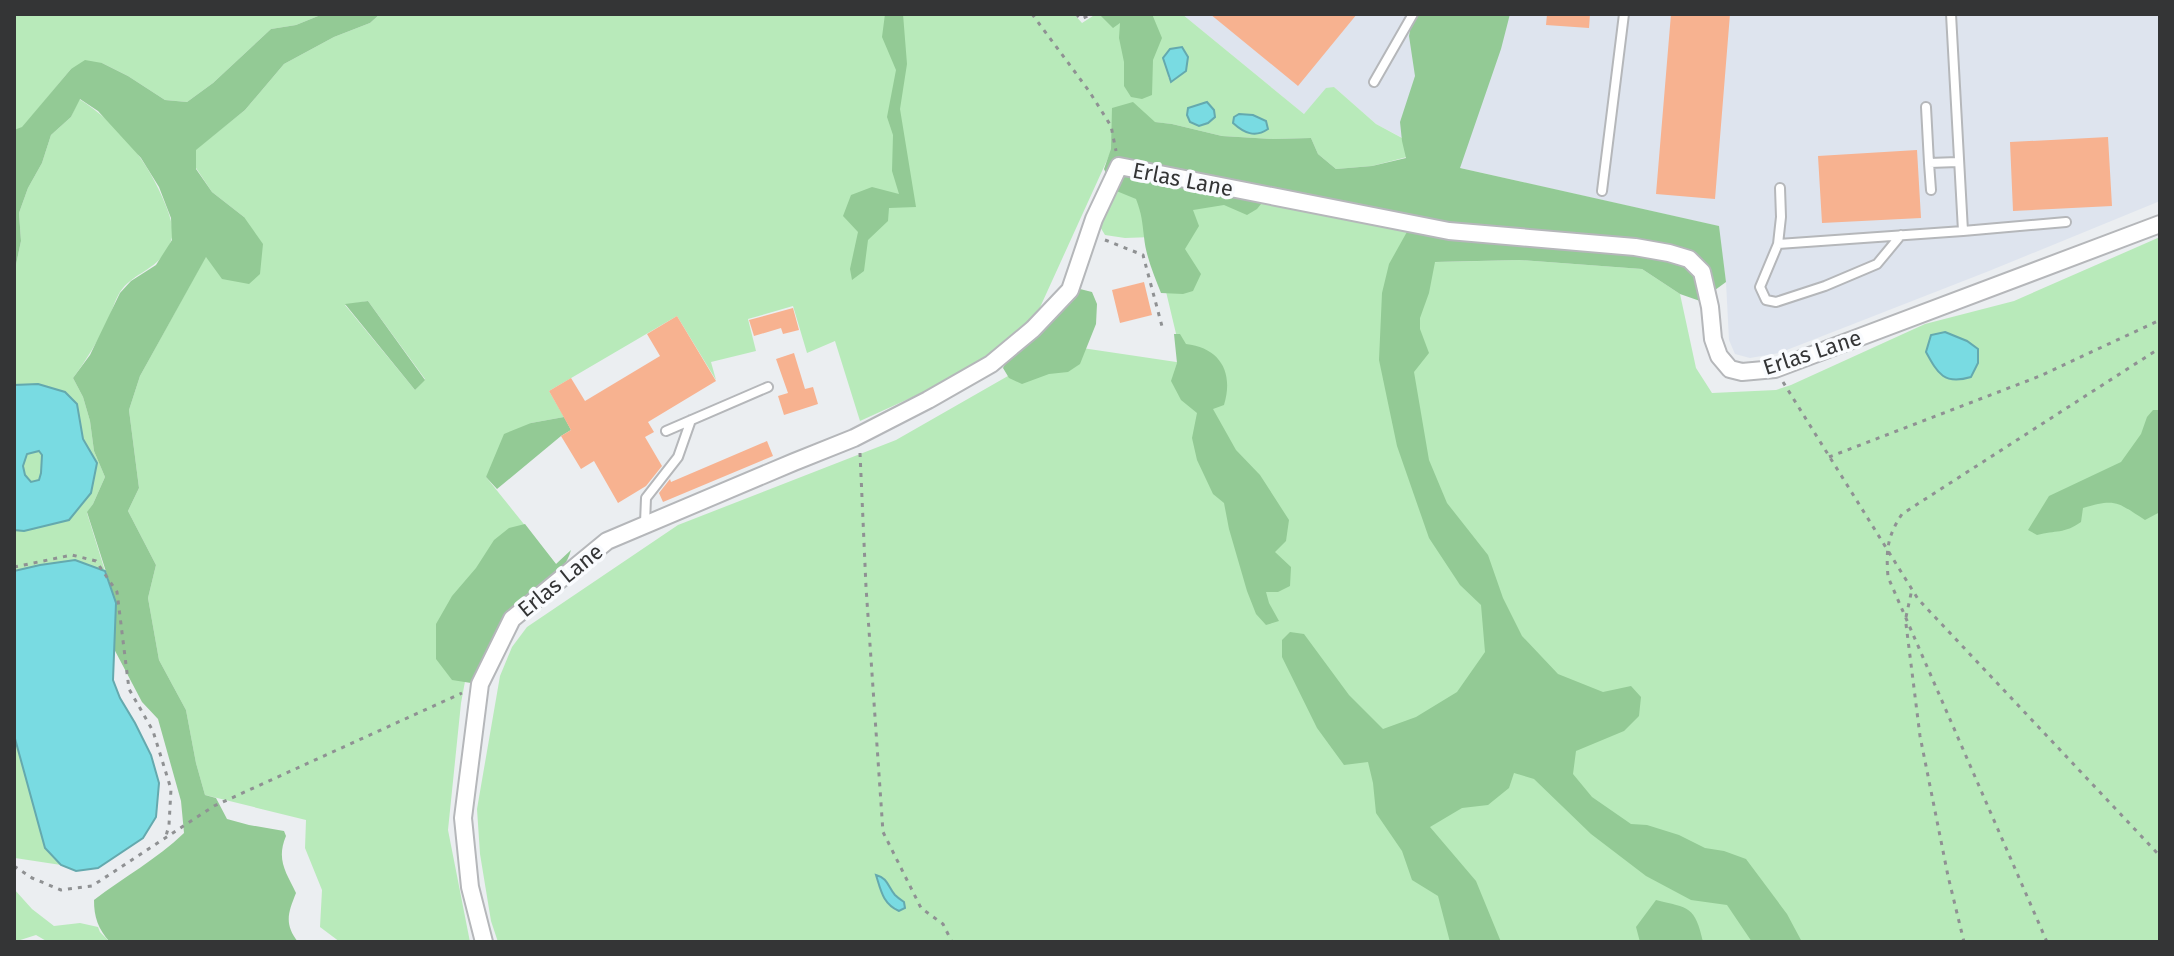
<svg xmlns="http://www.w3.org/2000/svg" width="2174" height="956" font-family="'Fira Sans',sans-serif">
  <rect width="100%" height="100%" fill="#ebeef1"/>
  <!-- built -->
  <path fill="#dee4ee" d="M1182 14H2160V201L1989 271 1779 353 1750 358 1735 354 1729 340 1726 282 1718 226 1460 168 1376 124 1334 87 1304 114Z"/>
  <!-- green -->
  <path fill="#b8eaba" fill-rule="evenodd" d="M14 14H323L296 25 271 29 213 83 187 102 165 100 128 76 102 63 71 69 22 128 14 130Z
    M380 14H1074L1082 23 1096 14H1182L1304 114 1326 88 1334 87 1376 124 1402 138 1407 157 1372 166 1336 169 1318 154 1311 138 1273 139 1222 136 1172 124 1154 122 1133 103 1032 325 983 365 860 421 835 341 807 353 793 306 748 319 756 351 711 362 716 380 677 316 549 391 564 417 531 423 486 477 556 564 466 676 461 703 448 830 470 942H340L320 927 322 890 305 848 306 820 205 795 196 763 186 710 159 660 148 598 156 565 128 511 139 488 129 410 140 376 206 256 244 217 212 192 196 168 195 150 245 110 284 64 334 37 370 23ZM1182 47 1188 58 1186 71 1172 82 1168 77ZM368 301 425 379 415 390 345 305Z
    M79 99C119 124 149 162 166 206 170 216 175 231 171 241 161 270 134 271 120 292 115 300 112 311 108 320 98 341 87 359 73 378L83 397 90 421 94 451 105 477 93 504 87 513 105 571 75 560 40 565 14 571V530L24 531 69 520 91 493 97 463 83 439 77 404 38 384 14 385V274L21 241 19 213 28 188 42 163 51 135 71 117Z
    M1128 180 1265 199 1408 230 1401 263 1519 260 1642 269 1680 294 1696 368 1712 393 1776 390 1791 385 1925 324 2014 301 2160 237V942H498L491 921 480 854 477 809 500 676 512 647 527 627 678 525 896 440 1062 345 1183 363 1153 237 1125 238 1105 235 1099 225 1108 191Z
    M40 451C45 459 42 471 39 480L31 482 25 475 23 466 27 454Z
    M14 735 45 848 61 865 15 858 14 855Z
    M14 889 32 909 54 926 80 923 98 927 100 932 110 942H48L36 935 14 942Z"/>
  <!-- forest -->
  <path fill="#93ca95" d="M323 14H380L370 23 334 37 284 64 245 110 196 150V169L212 192 244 217 263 244 260 274 249 284 222 279 206 257 140 376 129 410 139 488 128 511 156 565 148 598 159 660 186 710 196 763 205 795 216 798 227 819 249 825 284 831 286 836C276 860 286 872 296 893 288 913 284 924 298 942H110C98 929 94 917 94 900 124 877 157 859 184 833L181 801 158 719 142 702 113 647 116 603 87 512 93 504 105 477 94 451 90 421 83 397 73 378 90 355 120 293 131 281 156 265 172 240 171 218 159 187 141 158 98 111 80 99 71 117 51 135 42 163 28 188 19 213 21 241 14 274V130L22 127 71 69 85 60 102 63 128 76 165 100 187 102 213 83 271 29 296 25Z
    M885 14H903L907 64 900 109 916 207 889 208 888 221 868 240 864 271 852 280 850 269 858 232 843 216 851 195 872 187 899 194 892 171 893 135 887 117 896 70 882 37Z
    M1102 14H1152L1162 38 1153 60 1152 95 1142 99 1131 97 1124 86V62L1119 38 1120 23 1113 28 1100 15Z
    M1413 14H1510L1501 49 1460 168 1719 226 1726 282 1700 301 1680 294 1642 269 1519 260 1435 262 1429 293 1420 318V329L1429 353 1414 372 1429 460 1447 503 1488 555 1503 598 1522 636 1558 674 1603 692 1631 686 1641 697 1639 716 1624 731 1576 751 1573 774 1592 797 1631 824 1647 825 1679 835 1705 848 1724 851 1746 859 1787 914 1802 942H1752L1727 905 1691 900 1646 876 1591 834 1534 779 1514 773 1509 788 1488 805 1462 808 1430 827 1476 881 1501 942H1450L1438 896 1412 880 1402 851 1376 813 1373 783 1368 762 1344 765 1317 728 1282 657V640L1290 632 1304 634 1349 695 1383 729 1416 717 1457 692 1485 652 1481 605 1460 585 1429 538 1397 446 1379 360 1382 293 1389 264 1408 230 1265 199 1257 209 1247 215 1224 205 1193 210 1199 226 1185 249 1201 274 1193 291 1183 294 1161 293C1154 275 1146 257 1144 237 1142 221 1142 215 1136 199L1114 190 1104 169 1111 149 1112 108 1133 102 1155 122 1172 124 1222 136 1273 139 1311 138 1318 154 1336 169 1372 166 1406 158 1402 141 1400 122 1415 76 1409 36Z
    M1080 289 1092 292 1097 304 1096 324 1080 364 1068 372 1049 374 1022 384 1009 378 1003 368 1009 356Z
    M368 301 425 380 415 390 345 304Z
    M1174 334H1180L1186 344C1220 348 1234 372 1224 405L1213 409 1236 450 1260 475 1289 520 1286 541 1275 552 1291 567 1290 586 1278 592H1266L1269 603 1279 621 1266 625 1256 614 1247 591 1229 529 1224 503 1213 494 1197 460 1192 438 1197 413 1181 400 1171 381 1177 363Z
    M2153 410H2160V512L2145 520C2117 502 2116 498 2083 508L2081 522C2064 534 2056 530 2037 535L2028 530 2049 496 2121 462 2141 434 2147 417Z
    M564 417 571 430 561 436 497 489 486 477 504 434 531 423Z
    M525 524 556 564 571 550C564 578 532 587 515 608 506 619 496 659 491 674L471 683 452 680 436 659V624L452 596 476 568 494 540 509 528Z
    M1656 900C1689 908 1695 906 1703 942H1640L1636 927Z"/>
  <!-- water -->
  <path fill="#79dbe2" stroke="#64a9ae" stroke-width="2" fill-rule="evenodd" d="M1182 47 1188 57 1186 71 1171 82 1163 58 1170 49Z
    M1207 102 1214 110 1215 117 1208 123 1199 126 1190 122 1187 115 1188 108Z
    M1239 114 1253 115 1266 121 1268 129C1255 138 1244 133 1233 123L1234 117Z
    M1945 332 1967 341 1978 349V363L1971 377C1944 385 1938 374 1926 352L1931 335Z
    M38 384 65 392 77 404 83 439 97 463 91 493 69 520 24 531 14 530V385ZM39 451 42 455 41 473 39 480 31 482 25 475 23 466 27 454Z
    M75 560 105 571 116 603 113 680 120 698 135 723 151 755 159 783 156 817 143 838 98 868 76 871 61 865 45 848 14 735V571L40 565Z
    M876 875C888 878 888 887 895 895 898 898 901 900 904 902L905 908 899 911C883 904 881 891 876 875Z"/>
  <!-- building -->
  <path fill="#f7b290" d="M1210 14H1357L1298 86Z
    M1547 14H1590L1589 28 1546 25Z
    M1671 14H1730L1715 199 1656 194Z
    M2108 137 2112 206 2013 211 2010 142Z
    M1917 150 1921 218 1822 223 1818 156Z
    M1144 282 1152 315 1120 323 1112 290Z
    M793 308 799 330 783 334 781 328 754 336 749 320Z
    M677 316 716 381 648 422 654 432 645 437 662 466 646 486 618 503 594 461 581 469 561 436 571 430 549 391 571 378 585 401 660 356 647 334Z
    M794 353 805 389 813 387 818 404 784 415 778 396 788 393 776 359Z
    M767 441 773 456 663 502 659 493 670 479 671 482Z"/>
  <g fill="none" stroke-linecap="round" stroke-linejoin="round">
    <defs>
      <path id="service" d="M1374 82 1413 14
        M1926 107 1929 163 1958 162
        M1929 163 1931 190
        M1602 191 1624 14
        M1963 231 2066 222
        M1901 235 1877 264 1825 286 1776 302 1766 300 1760 287 1778 244 1963 231 1951 14
        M1778 244 1781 217 1780 188
        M666 431 768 387
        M645 523 646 498 678 457 691 420"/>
      <path id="minor" d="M484 942 470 887 463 818 480 684 512 619 607 541 794 462 854 438 928 400 991 364 1033 329 1070 290 1094 219 1119 166 1449 231 1635 247 1669 253 1689 259 1702 272 1710 307 1713 339 1719 356 1730 369 1742 372 1775 369 2160 224"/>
    </defs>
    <!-- service casing -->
    <use href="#service" stroke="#b5b7ba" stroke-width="12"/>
    <!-- minor casing -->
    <use href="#minor" stroke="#b5b7ba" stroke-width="20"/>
    <!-- path -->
    <path stroke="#8f9193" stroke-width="3" stroke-dasharray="4 6" stroke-linecap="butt" d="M1032 14 1089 91 1111 126 1116 151
      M1076 14 1081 19 1092 14
      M1105 240 1143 255 1163 330
      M1783 382 1918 599 2160 856
      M860 453 866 587 883 832 921 908 943 924 952 942
      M1829 457 2040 376 2160 320
      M14 567 72 555 96 561 117 592 129 689 153 731 171 789 169 825 166 836
      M1906 617 1912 589
      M1906 624 1920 736 1948 876 1964 942
      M14 866 32 878 61 890 92 886 214 806 462 693
      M2047 942 1888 577C1886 550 1887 537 1902 514L2160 348"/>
    <!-- service -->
    <use href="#service" stroke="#fff" stroke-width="8"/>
    <!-- minor -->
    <use href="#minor" stroke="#fff" stroke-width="16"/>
  </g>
  <g text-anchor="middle" stroke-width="7" stroke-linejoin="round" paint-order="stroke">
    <!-- street labels -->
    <g font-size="22" fill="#343536" stroke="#f9fbfe">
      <text transform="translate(1183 179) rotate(11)" y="8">Erlas Lane</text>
      <text transform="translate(1812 352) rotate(-18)" y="8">Erlas Lane</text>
      <text transform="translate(560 580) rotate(-39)" y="8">Erlas Lane</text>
    </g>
  </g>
  <!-- border -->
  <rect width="2174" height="956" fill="none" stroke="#343536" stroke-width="32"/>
</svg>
